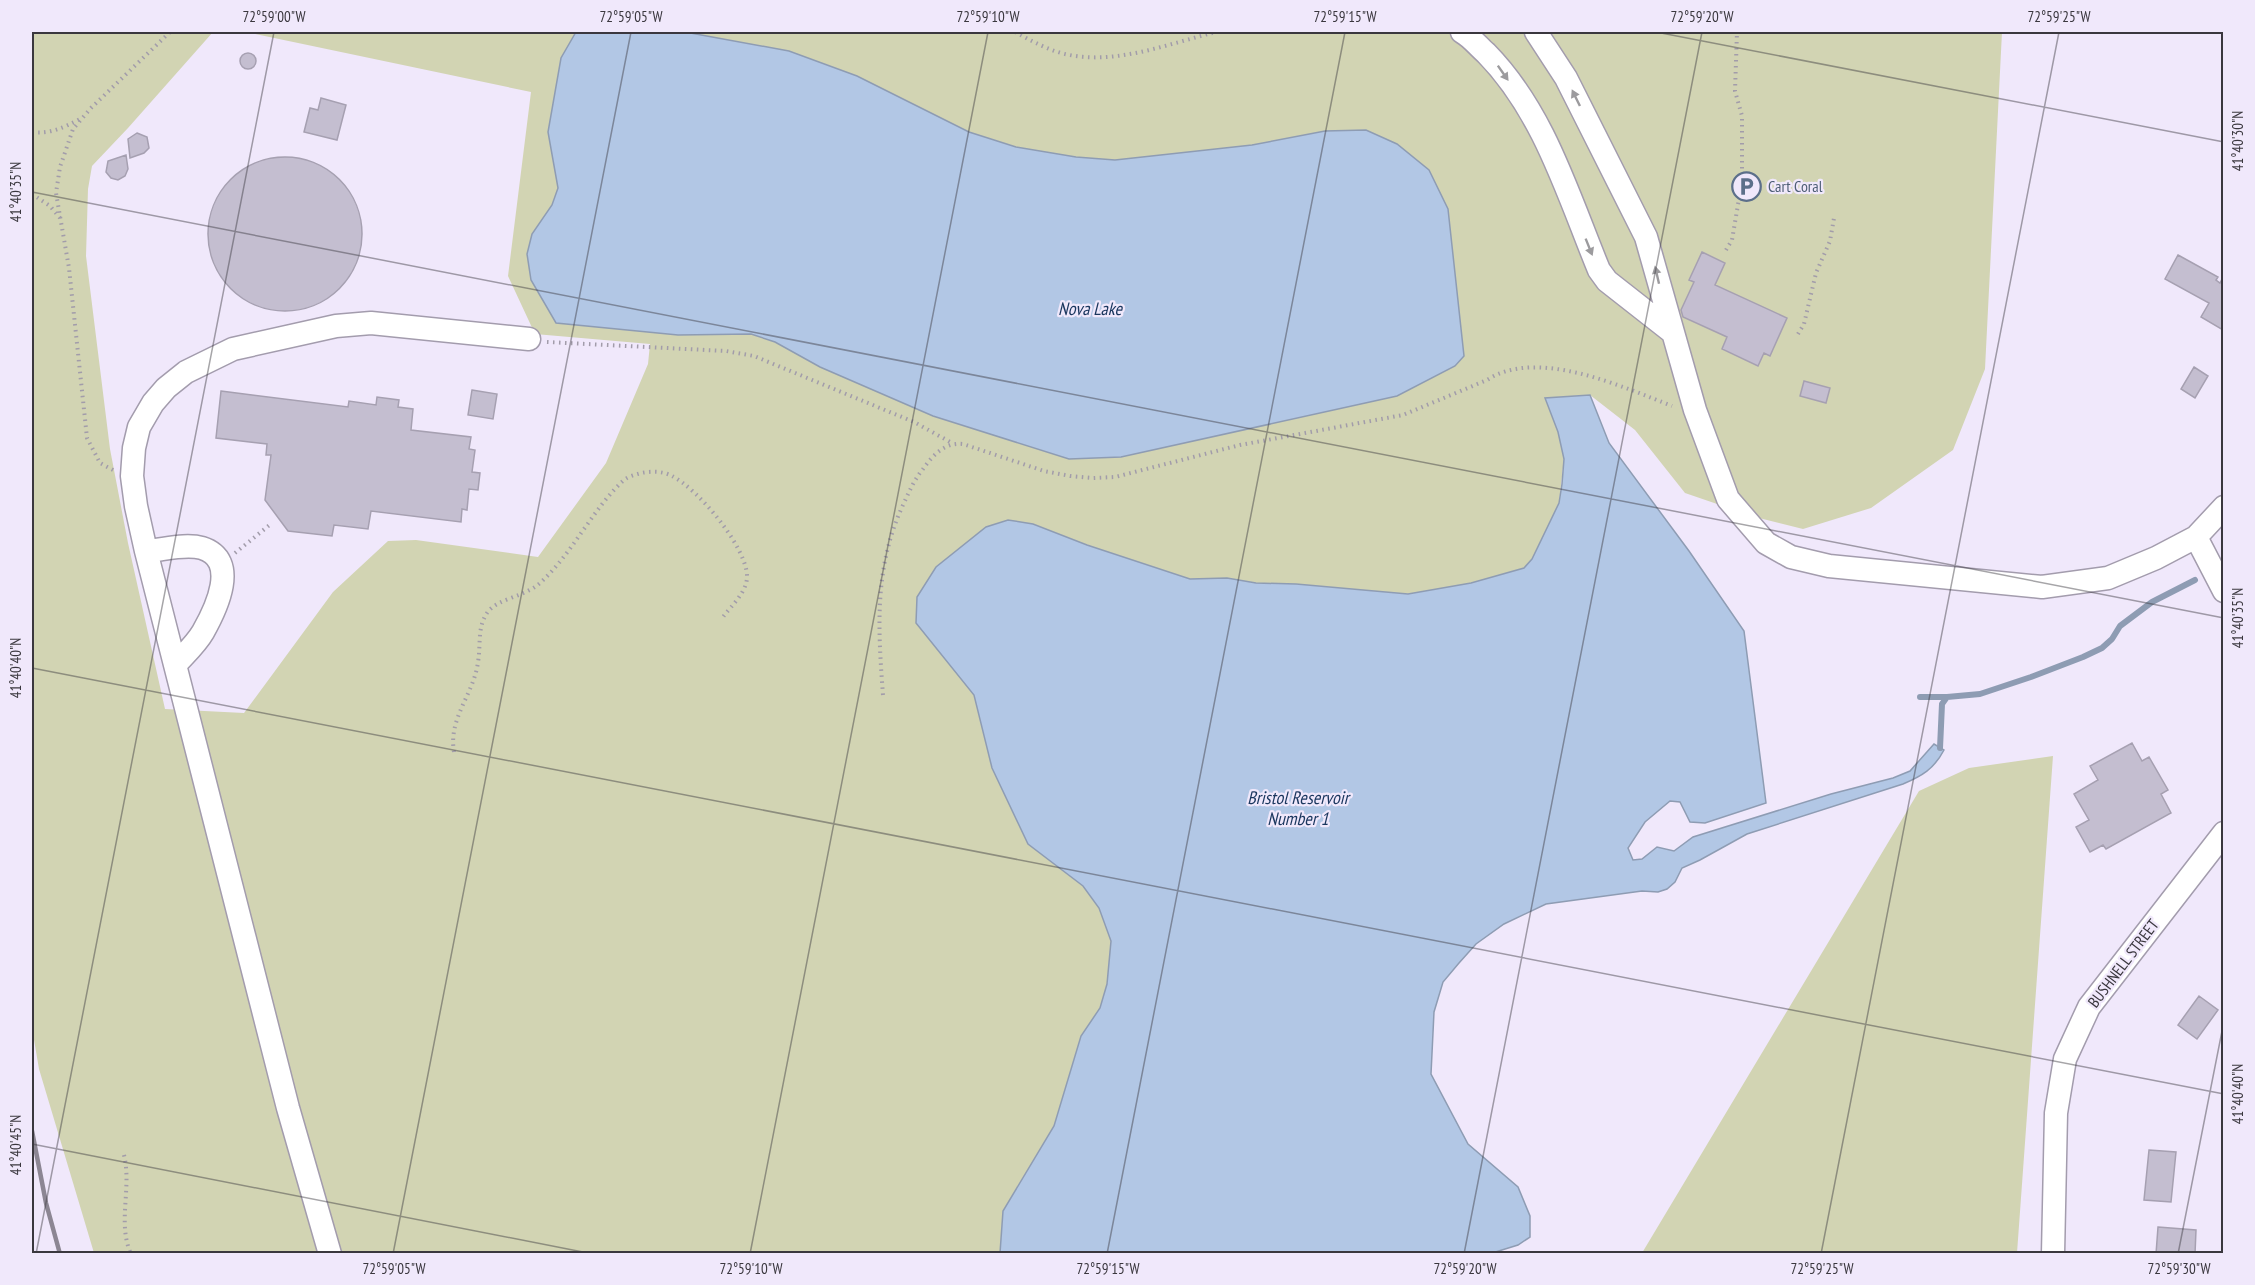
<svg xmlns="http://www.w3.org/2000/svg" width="2255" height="1285" font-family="'PT Sans Narrow',sans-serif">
  <rect width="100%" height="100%" fill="#f0e8fb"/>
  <!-- green -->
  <path fill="#d2d4b3" d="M32 32H213L128 128 92 166 88 189 86 256 110 449 128 543 165 709 244 713 333 592 388 541 416 540 538 557 606 463 648 364 650 344 535 334 508 276 531 92 246 32H2002L1985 369 1953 450 1871 508 1803 529 1755 517 1685 493 1635 430 1590 395 1545 398 1558 432 1564 459 1559 503 1532 559 1524 568 1472 583 1408 594 1296 584 1256 583 1227 578 1190 579 1087 545 1033 524 959 550 936 567 949 663 974 695 992 768 1028 844 1083 886 1099 908 1111 941 1107 984 1100 1008 1081 1036 1054 1126 1003 1211 1000 1253H94L39 1069 32 1028Z
    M2053 756 2017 1253H1642L1919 791 1969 768Z"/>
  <!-- water -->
  <path fill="#b2c7e5" stroke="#8e9cb3" stroke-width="1.5" d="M576 32H685L789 51 857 76 969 132 1016 147 1076 157 1115 160 1252 145 1325 131 1366 130 1397 144 1429 170 1448 209 1464 356 1455 366 1397 396 1121 457 1069 459 933 416 820 367 775 342 751 334 678 335 556 323 531 280 527 254 532 234 552 205 558 188 548 132 561 58Z
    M1590 395 1609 443 1689 551 1744 631 1766 803 1705 823 1690 822 1680 802 1670 801 1645 822 1628 848 1633 860 1642 859 1657 847 1674 851 1693 837 1831 794 1893 778 1910 771 1934 744 1944 750C1934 769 1922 776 1903 784L1747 834 1700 860 1682 868 1675 882 1667 889 1658 892 1642 891 1546 904 1504 924 1476 944 1459 963 1443 982 1434 1012 1431 1074 1468 1144 1518 1187 1530 1216V1237L1518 1245 1489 1254 1000 1253 1003 1211 1054 1126 1081 1036 1100 1008 1107 984 1111 941 1099 908 1083 886 1028 844 992 768 974 695 916 623 917 597 936 567 986 527 1008 520 1033 524 1087 545 1190 579 1227 578 1256 583 1296 584 1408 594 1471 583 1524 568 1532 559 1559 503 1562 484 1564 459 1558 432 1545 398Z"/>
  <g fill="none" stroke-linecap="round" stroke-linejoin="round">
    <!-- stream -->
    <path stroke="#8e9cb3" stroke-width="6" d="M1920 697H1947
      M1940 748 1942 704 1947 697 1980 694 2031 677 2083 657 2102 648 2112 639 2120 626 2152 602 2195 580"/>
  </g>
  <!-- building -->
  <path fill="#c4bed0" stroke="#a6a0b1" stroke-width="1.5" d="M240 61a8 8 0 1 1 16 0a8 8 0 1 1-16 0Z
    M321 98 346 105 337 140 304 132 310 108 318 110Z
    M137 133 147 137 149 148 144 153 130 158 128 139Z
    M126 155 128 169 125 176 118 180 111 178 106 172 108 161Z
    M208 234a77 77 0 1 1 154 0a77 77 0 1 1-154 0Z
    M1702 252 1725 263 1715 285 1787 318 1770 356 1764 353 1758 366 1722 349 1727 337 1683 317 1681 310 1694 282 1689 280Z
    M2178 255 2218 277 2216 280 2220 283 2223 277V330L2201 317 2209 303 2165 279Z
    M2194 367 2208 376 2195 398 2181 389Z
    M1804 381 1830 388 1826 403 1800 396Z
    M472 390 497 394 493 419 468 415Z
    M221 391 348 407 349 401 376 405 377 397 399 400 398 407 413 409 411 430 471 437 469 449 475 450 472 472 480 473 478 490 469 489 467 510 462 509 461 522 371 511 368 529 334 525 332 536 288 531 265 500 271 455H266L267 444 216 438Z
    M2132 743 2142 761 2149 757 2168 790 2161 794 2171 813 2106 849 2103 845 2090 852 2076 827 2089 820 2074 794 2098 780 2090 766Z
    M2199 996 2218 1010 2197 1039 2178 1025Z
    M2149 1150 2176 1152 2171 1202 2144 1200Z
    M2158 1227 2196 1230 2195 1254H2156Z"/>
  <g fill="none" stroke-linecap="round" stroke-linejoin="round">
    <defs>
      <path id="minor" d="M1462 32C1471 37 1478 46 1486 53 1544 112 1568 195 1599 270L1607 281 1672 332
        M1536 32 1566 78 1646 237 1695 410 1728 499 1766 543 1791 557 1829 566 2042 587 2108 578 2156 558 2196 537 2224 507
        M2196 537 2224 591
        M146 551C163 550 185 543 202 548 240 560 216 609 203 632 196 644 185 654 176 664
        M330 1254 288 1108 146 551 136 506 132 476 134 448 139 427 153 403 166 388 186 372 233 349 336 326 371 323 529 339
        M2053 1254 2056 1113 2065 1059 2089 1007 2224 833"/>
    </defs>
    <!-- minor casing -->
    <use href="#minor" stroke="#a39cad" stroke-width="25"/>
    <!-- path -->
    <path stroke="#a29caa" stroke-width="4" stroke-dasharray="1.5 4.5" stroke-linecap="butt" d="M1015 32C1030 40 1044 48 1061 53 1112 67 1167 44 1216 32
      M32 132C50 134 63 128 80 119
      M32 194 50 206 60 218
      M1726 250 1732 240 1742 181V116L1735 91 1737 32
      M1798 334 1804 324 1816 273 1830 241 1834 218
      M547 342 726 351 754 356 914 422 952 443
      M113 470 100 463 87 438 69 268 56 193 60 167 73 129 91 108 170 32
      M235 553 272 523
      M883 695C878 628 874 568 903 505 909 492 914 480 923 469 933 455 945 442 963 444L1044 471 1070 476 1093 478 1115 477 1240 445 1403 415 1487 380C1537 347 1623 387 1672 406
      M454 752C448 718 474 694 478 662 481 645 477 628 487 613 497 598 526 597 541 582 572 554 594 507 624 480 629 476 635 475 641 473 651 471 663 471 672 476 698 489 745 545 747 575 748 591 732 605 723 617
      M124 1155C132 1188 117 1223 131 1254"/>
    <!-- minor -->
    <use href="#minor" stroke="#fff" stroke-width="22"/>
    <!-- rail -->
    <path stroke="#8c8693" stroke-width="4.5" d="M32 1131 46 1203 60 1254"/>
  </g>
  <!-- one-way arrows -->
  <defs><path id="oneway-solid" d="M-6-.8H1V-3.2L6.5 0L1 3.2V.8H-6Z" transform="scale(1.5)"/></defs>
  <g fill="#9c9b9e">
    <use href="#oneway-solid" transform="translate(1503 73) rotate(55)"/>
    <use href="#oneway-solid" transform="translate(1576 98) rotate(-116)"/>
    <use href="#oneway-solid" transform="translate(1589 247) rotate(68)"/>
    <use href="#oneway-solid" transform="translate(1657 275) rotate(-103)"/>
  </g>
  <!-- ticks -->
  <path fill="none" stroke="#3a373e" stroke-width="1.5" stroke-opacity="0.45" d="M1656 32 2224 142M32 192 2224 618M32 668 2224 1094M32 1144 593 1254M36 1254 274 32M393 1254 631 32M750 1254 988 32M1107 1254 1345 32M1464 1254 1702 32M1821 1254 2059 32M2178 1254 2224 1021"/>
  <!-- icons -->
  <defs>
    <symbol id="parking-ring" viewBox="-11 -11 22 22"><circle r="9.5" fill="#f0e8fb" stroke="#5c6f8a" stroke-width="1.5"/><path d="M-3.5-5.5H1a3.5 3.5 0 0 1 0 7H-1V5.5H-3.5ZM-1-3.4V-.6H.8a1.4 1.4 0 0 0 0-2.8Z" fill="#5c6f8a"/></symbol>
  </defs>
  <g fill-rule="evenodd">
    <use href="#parking-ring" x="1730" y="170" width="33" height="33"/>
  </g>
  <g text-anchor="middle" stroke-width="4.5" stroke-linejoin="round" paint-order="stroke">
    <!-- service labels -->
    <g font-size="16" fill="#4e5e75" stroke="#f0e8fb" text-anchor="start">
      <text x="1768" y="192">Cart Coral</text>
    </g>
    <!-- street labels -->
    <g font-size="16" fill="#3a373e" stroke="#f0e8fb">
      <text transform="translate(2123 963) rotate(-53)" y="6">BUSHNELL STREET</text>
    </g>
    <!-- water labels -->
    <g font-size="18" font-style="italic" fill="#1a365e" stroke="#f0e8fb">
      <text x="1090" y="315">Nova Lake</text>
      <text x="1298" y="804">Bristol Reservoir<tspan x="1298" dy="21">Number 1</tspan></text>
    </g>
  </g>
  <!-- border -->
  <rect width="2255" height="1285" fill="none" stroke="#f0e8fb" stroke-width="66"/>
  <rect x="33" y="33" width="2189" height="1219" fill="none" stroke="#3a373e" stroke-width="2"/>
  <g font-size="15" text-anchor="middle" fill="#3a373e">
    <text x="274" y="22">72°59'00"W</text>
    <text x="631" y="22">72°59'05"W</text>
    <text x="988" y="22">72°59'10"W</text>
    <text x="1345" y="22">72°59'15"W</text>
    <text x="1702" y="22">72°59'20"W</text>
    <text x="2059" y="22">72°59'25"W</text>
    <text transform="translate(2238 141) rotate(-90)" y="5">41°40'30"N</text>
    <text transform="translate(16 192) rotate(-90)" y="5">41°40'35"N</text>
    <text transform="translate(2238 618) rotate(-90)" y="5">41°40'35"N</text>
    <text transform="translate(16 668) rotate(-90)" y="5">41°40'40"N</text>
    <text transform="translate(2238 1094) rotate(-90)" y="5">41°40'40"N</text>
    <text transform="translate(16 1145) rotate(-90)" y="5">41°40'45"N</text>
    <text x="394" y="1274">72°59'05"W</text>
    <text x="751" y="1274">72°59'10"W</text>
    <text x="1108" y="1274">72°59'15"W</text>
    <text x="1465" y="1274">72°59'20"W</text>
    <text x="1822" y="1274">72°59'25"W</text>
    <text x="2179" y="1274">72°59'30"W</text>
  </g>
</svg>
